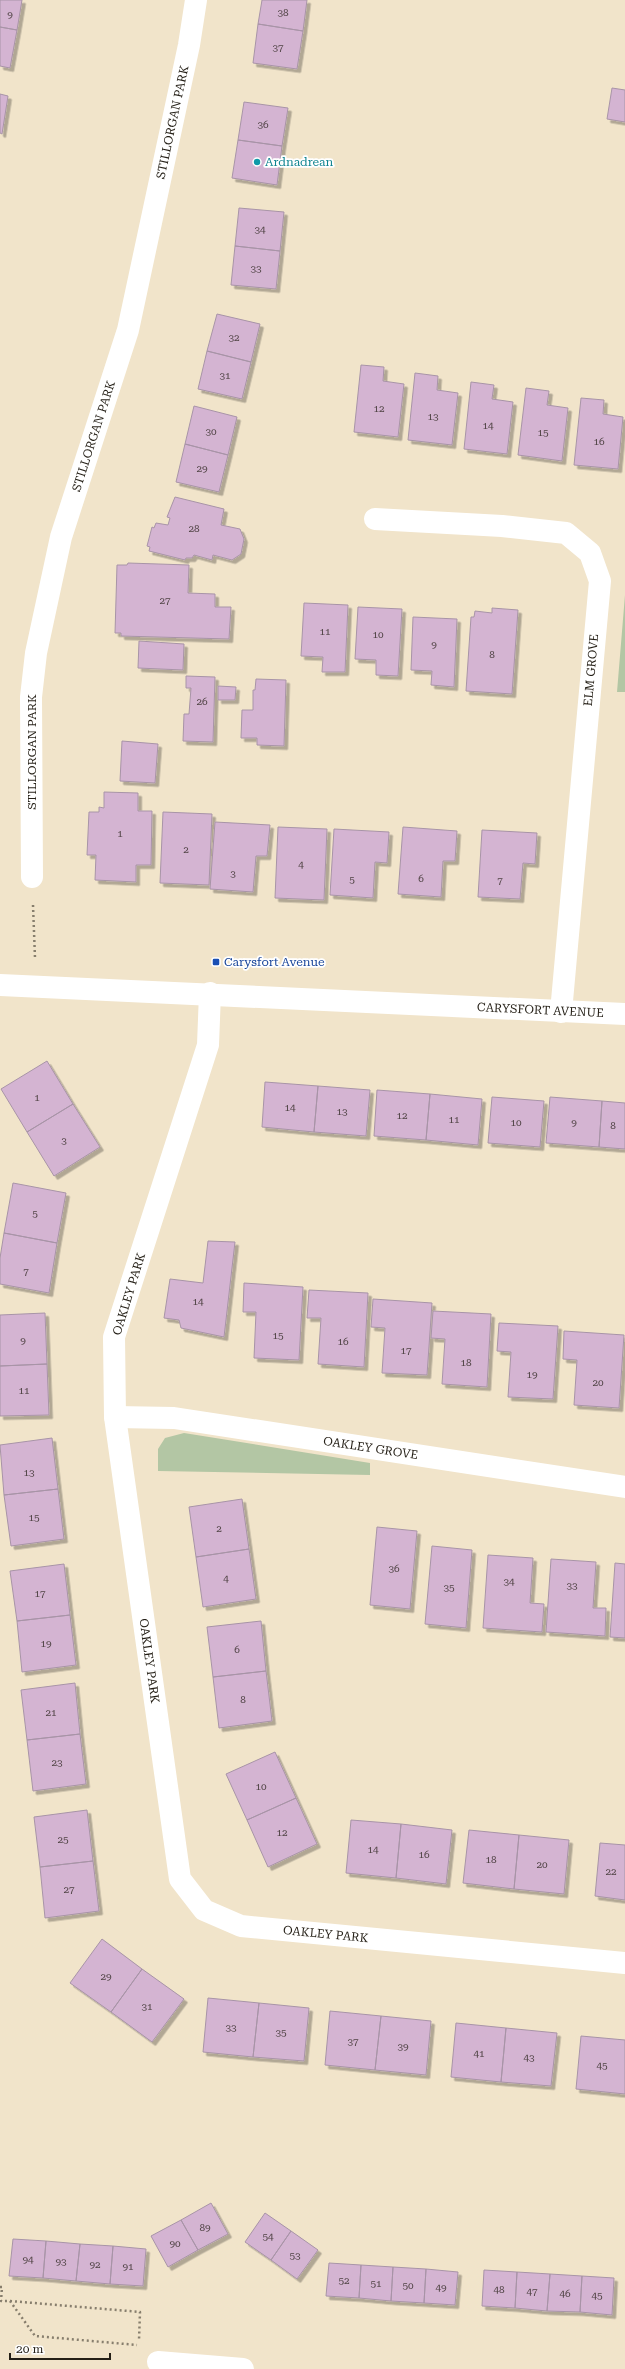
<svg xmlns="http://www.w3.org/2000/svg" width="625" height="2369" font-family="'Roboto Serif',serif">
  <defs>
    <filter id="shadow"><feDropShadow dx="3.5" dy="3.5" stdDeviation="0" flood-color="#0004"/></filter>
  </defs>
  <rect width="100%" height="100%" fill="#f1e4ca"/>
  <!-- green -->
  <path fill="#b3c6a4" d="M625 595V692H617Z
    M184 1433 370 1463V1475L158 1471V1449L165 1438Z"/>
  <!-- building -->
  <path fill="#d4b4d2" stroke="#a894a7" filter="url(#shadow)" d="M0 0H22L17 30 0 27Z
    M262 0H307L303 31 258 24Z
    M258 24 303 31 297 69 253 63Z
    M0 27 17 30 10 68 0 66Z
    M612 88 625 90V122L607 119Z
    M0 94 8 96 2 134 0 133Z
    M244 102 288 108 282 146 238 140Z
    M238 140 282 146 277 185 232 178Z
    M239 208 284 212 280 251 235 246Z
    M235 246 280 251 276 289 231 285Z
    M217 314 260 324 251 362 207 351Z
    M207 351 251 362 242 399 198 389Z
    M361 365 384 367 383 381 404 384 398 437 354 432Z
    M415 373 438 376 437 390 458 393 452 445 408 440Z
    M471 382 494 385 492 399 513 402 507 454 464 449Z
    M526 388 549 391 547 405 568 408 562 461 518 455Z
    M581 398 604 400 603 414 623 417 618 469 574 465Z
    M194 406 237 417 228 455 185 444Z
    M185 444 228 455 219 492 176 482Z
    M175 497 224 509 221 525 240 529 244 539 241 554 232 560 213 555 212 560 194 555 192 558H186L185 560 149 551 150 547 147 546 152 527 154 528 156 523 168 525 170 518 167 517Z
    M128 563 189 565 188 593 215 594V607H231L229 639 121 636V633H115L117 565H127Z
    M304 603 348 605 345 672H322L323 657 301 656Z
    M358 607 402 609 398 676 376 675V660L355 659Z
    M492 608 518 610 512 694 466 691 471 617H474L475 611 492 613Z
    M413 617 457 619 454 687 431 685 432 671 411 670Z
    M139 641 184 644 183 670 138 668Z
    M186 676 215 677 213 742 183 741 184 714H189L191 688H186Z
    M256 679 286 680 284 746 257 745V738H241L242 710H253V690H255Z
    M218 686 236 687 235 700H218Z
    M122 741 158 744 155 783 120 781Z
    M104 792 138 793V811H152L151 865H136V882L95 880 96 855H87L89 812H99V807L104 808Z
    M163 812 212 814 209 885 160 883Z
    M215 822 270 825 267 856H256L253 892 210 889Z
    M278 827 327 829 324 900 275 898Z
    M403 827 457 831 455 861H443L441 897 398 894Z
    M334 829 389 832 387 863 375 862 373 898 330 895Z
    M482 830 537 833 535 864 523 863 520 899 478 897Z
    M47 1061 73 1104 27 1132 1 1089Z
    M265 1082 318 1086 314 1132 262 1127Z
    M318 1086 370 1090 366 1136 314 1132Z
    M377 1090 430 1094 426 1140 374 1136Z
    M430 1094 482 1099 478 1145 426 1140Z
    M492 1097 544 1101 540 1147 488 1143Z
    M550 1097 602 1101 599 1147 546 1143Z
    M602 1101 625 1103V1149L599 1147Z
    M73 1104 100 1147 54 1176 27 1132Z
    M13 1183 66 1193 57 1243 4 1233Z
    M4 1233 57 1243 49 1293 0 1284V1258Z
    M208 1241 235 1242 224 1337 181 1328 179 1320 164 1318 170 1279 203 1283Z
    M244 1283 303 1287 299 1360 254 1358 256 1312H243Z
    M309 1290 368 1293 364 1367 318 1364 321 1318H307Z
    M373 1299 432 1303 427 1375 382 1373 385 1328 371 1327Z
    M433 1311 491 1314 487 1387 442 1384 445 1339 431 1338Z
    M45 1313 47 1364 0 1366V1315Z
    M499 1323 558 1326 553 1399 508 1397 511 1352 497 1351Z
    M564 1331 624 1335 619 1408 574 1405 577 1360 563 1359Z
    M47 1364 49 1415 0 1416V1366Z
    M52 1438 58 1489 4 1495 0 1445Z
    M58 1489 64 1539 11 1546 4 1495Z
    M242 1499 249 1549 196 1557 189 1507Z
    M377 1527 417 1531 410 1609 370 1605Z
    M432 1546 472 1550 466 1628 425 1624Z
    M249 1549 256 1599 203 1607 196 1557Z
    M488 1555 533 1558 530 1603 544 1604 542 1632 483 1628Z
    M551 1559 596 1562 593 1608H606L605 1636 546 1632Z
    M615 1563 625 1564V1638L610 1637Z
    M64 1564 70 1615 17 1621 10 1571Z
    M70 1615 76 1665 22 1672 17 1621Z
    M261 1621 266 1671 213 1677 207 1627Z
    M266 1671 272 1721 219 1728 213 1677Z
    M75 1683 80 1734 27 1740 21 1690Z
    M80 1734 86 1784 33 1791 27 1740Z
    M275 1752 296 1798 247 1820 226 1774Z
    M296 1798 317 1844 268 1867 247 1820Z
    M87 1810 93 1861 40 1867 34 1817Z
    M351 1820 401 1824 396 1878 346 1873Z
    M401 1824 452 1830 446 1884 396 1878Z
    M469 1830 519 1835 514 1889 463 1883Z
    M519 1835 569 1840 564 1894 514 1889Z
    M600 1843 625 1845V1900L595 1896Z
    M93 1861 99 1911 45 1918 40 1867Z
    M102 1939 142 1969 111 2012 70 1983Z
    M142 1969 184 1999 152 2042 111 2012Z
    M208 1998 259 2003 253 2057 203 2052Z
    M259 2003 309 2008 304 2061 253 2057Z
    M330 2011 381 2016 375 2070 325 2065Z
    M381 2016 431 2021 426 2075 375 2070Z
    M456 2023 506 2028 501 2082 451 2077Z
    M506 2028 557 2033 551 2086 501 2082Z
    M581 2036 625 2040V2094L576 2089Z
    M211 2203 228 2234 198 2250 181 2220Z
    M265 2213 291 2231 271 2260 245 2242Z
    M181 2220 198 2250 168 2267 151 2236Z
    M291 2231 318 2250 297 2279 271 2260Z
    M13 2239 46 2241 43 2278 9 2276Z
    M46 2241 80 2244 76 2281 43 2278Z
    M80 2244 113 2246 110 2284 76 2281Z
    M113 2246 146 2249 143 2286 110 2284Z
    M329 2263 361 2265 359 2298 326 2296Z
    M361 2265 393 2267 391 2301 359 2298Z
    M393 2267 426 2269 424 2303 391 2301Z
    M426 2269 458 2272 455 2305 424 2303Z
    M484 2270 517 2272 515 2308 482 2306Z
    M517 2272 550 2274 547 2311 515 2308Z
    M550 2274 582 2276 580 2312 547 2311Z
    M582 2276 614 2278 612 2315 580 2312Z"/>
  <g fill="none" stroke-linecap="round" stroke-linejoin="round">
    <!-- path -->
    <path stroke="#877e6d" stroke-width="2.5" stroke-dasharray="2 3" stroke-linecap="butt" d="M33 905 35 958
      M0 2287H2L1 2301H10L35 2336 137 2345
      M10 2301 140 2312 139 2340"/>
    <!-- minor -->
    <g stroke="#fff" stroke-width="22">
      <path d="M375 519 502 526 566 533 590 553 600 581 561 1012"/>
      <path id="s1" d="M32 877 31 697 36 653 61 537 128 330 189 45 196 0"/>
      <path id="s2" d="M210 993 208 1045 114 1337 115 1417 180 1879 204 1910 241 1926 625 1963"/>
      <path id="s3" d="M115 1417 174 1418 625 1487"/>
      <path d="M158 2362 243 2369"/>
    </g>
    <!-- secondary -->
    <path stroke="#fff" stroke-width="22" id="s4" d="M0 985 625 1014"/>
  </g>
  <!-- markers -->
  <circle fill="#0f9aa8" stroke="#fff" stroke-width="1.5" cx="257" cy="162" r="4"/>
  <rect fill="#1a4fb4" stroke="#fff" stroke-width="1.5" x="212" y="958" width="8" height="8" rx="2"/>
  <g text-anchor="middle" stroke-width="3.5" stroke-linejoin="round" paint-order="stroke">
    <!-- number labels -->
    <g font-size="10" fill="#504445">
      <text x="283" y="16">38</text>
      <text x="10" y="18">9</text>
      <text x="278" y="51">37</text>
      <text x="263" y="128">36</text>
      <text x="260" y="233">34</text>
      <text x="256" y="272">33</text>
      <text x="234" y="341">32</text>
      <text x="225" y="379">31</text>
      <text x="379" y="412">12</text>
      <text x="433" y="420">13</text>
      <text x="488" y="429">14</text>
      <text x="211" y="435">30</text>
      <text x="543" y="436">15</text>
      <text x="599" y="445">16</text>
      <text x="202" y="472">29</text>
      <text x="194" y="532">28</text>
      <text x="165" y="604">27</text>
      <text x="325" y="635">11</text>
      <text x="378" y="638">10</text>
      <text x="434" y="648">9</text>
      <text x="492" y="658">8</text>
      <text x="202" y="705">26</text>
      <text x="120" y="837">1</text>
      <text x="186" y="853">2</text>
      <text x="301" y="868">4</text>
      <text x="233" y="877">3</text>
      <text x="421" y="882">6</text>
      <text x="352" y="883">5</text>
      <text x="500" y="884">7</text>
      <text x="37" y="1101">1</text>
      <text x="290" y="1111">14</text>
      <text x="342" y="1115">13</text>
      <text x="402" y="1119">12</text>
      <text x="454" y="1123">11</text>
      <text x="516" y="1126">10</text>
      <text x="574" y="1126">9</text>
      <text x="613" y="1129">8</text>
      <text x="64" y="1144">3</text>
      <text x="35" y="1217">5</text>
      <text x="26" y="1275">7</text>
      <text x="198" y="1305">14</text>
      <text x="278" y="1339">15</text>
      <text x="23" y="1344">9</text>
      <text x="343" y="1345">16</text>
      <text x="406" y="1354">17</text>
      <text x="466" y="1366">18</text>
      <text x="532" y="1378">19</text>
      <text x="598" y="1386">20</text>
      <text x="24" y="1394">11</text>
      <text x="29" y="1476">13</text>
      <text x="34" y="1521">15</text>
      <text x="219" y="1532">2</text>
      <text x="394" y="1572">36</text>
      <text x="226" y="1582">4</text>
      <text x="509" y="1585">34</text>
      <text x="572" y="1589">33</text>
      <text x="449" y="1591">35</text>
      <text x="40" y="1597">17</text>
      <text x="46" y="1647">19</text>
      <text x="237" y="1653">6</text>
      <text x="243" y="1703">8</text>
      <text x="51" y="1716">21</text>
      <text x="57" y="1766">23</text>
      <text x="261" y="1790">10</text>
      <text x="282" y="1836">12</text>
      <text x="63" y="1843">25</text>
      <text x="373" y="1853">14</text>
      <text x="424" y="1858">16</text>
      <text x="491" y="1863">18</text>
      <text x="542" y="1868">20</text>
      <text x="611" y="1875">22</text>
      <text x="69" y="1893">27</text>
      <text x="106" y="1980">29</text>
      <text x="147" y="2010">31</text>
      <text x="231" y="2031">33</text>
      <text x="281" y="2036">35</text>
      <text x="353" y="2045">37</text>
      <text x="403" y="2050">39</text>
      <text x="479" y="2057">41</text>
      <text x="529" y="2061">43</text>
      <text x="602" y="2069">45</text>
      <text x="205" y="2231">89</text>
      <text x="268" y="2240">54</text>
      <text x="175" y="2247">90</text>
      <text x="295" y="2259">53</text>
      <text x="28" y="2263">94</text>
      <text x="61" y="2265">93</text>
      <text x="95" y="2268">92</text>
      <text x="128" y="2270">91</text>
      <text x="344" y="2284">52</text>
      <text x="376" y="2287">51</text>
      <text x="408" y="2289">50</text>
      <text x="441" y="2291">49</text>
      <text x="499" y="2293">48</text>
      <text x="532" y="2295">47</text>
      <text x="565" y="2297">46</text>
      <text x="597" y="2299">45</text>
    </g>
    <!-- street labels -->
    <g font-size="12" fill="#241f16" stroke="#fff">
      <text dy="4" stroke="none"><textPath href="#s1" startOffset="773">STILLORGAN PARK</textPath></text>
      <text dy="4" stroke="none"><textPath href="#s1" startOffset="449">STILLORGAN PARK</textPath></text>
      <text transform="translate(591 670) rotate(-85)" y="4">ELM GROVE</text>
      <text transform="translate(32 752) rotate(-90)" y="4">STILLORGAN PARK</text>
      <text dy="4" stroke="none"><textPath href="#s4" startOffset="541">CARYSFORT AVENUE</textPath></text>
      <text transform="translate(129 1294) rotate(-73)" y="4">OAKLEY PARK</text>
      <text dy="4" stroke="none"><textPath href="#s3" startOffset="258">OAKLEY GROVE</textPath></text>
      <text dy="4" stroke="none"><textPath href="#s2" startOffset="685">OAKLEY PARK</textPath></text>
      <text dy="4" stroke="none"><textPath href="#s2" startOffset="1070">OAKLEY PARK</textPath></text>
    </g>
    <!-- culture labels -->
    <g font-size="12" fill="#0d838f" stroke="#fff" text-anchor="start">
      <text x="265" y="166">Ardnadrean</text>
    </g>
    <!-- transit labels -->
    <g font-size="12" fill="#164399" stroke="#fff" text-anchor="start">
      <text x="224" y="966">Carysfort Avenue</text>
    </g>
  </g>
  <!-- scale -->
  <path d="M10 2353v6h100v-6" fill="none" stroke="#241f16" stroke-width="2"/>
  <text x="16" y="2353" font-size="12" fill="#241f16" stroke="#ffffff" stroke-width="3" paint-order="stroke">20 m</text>
</svg>
